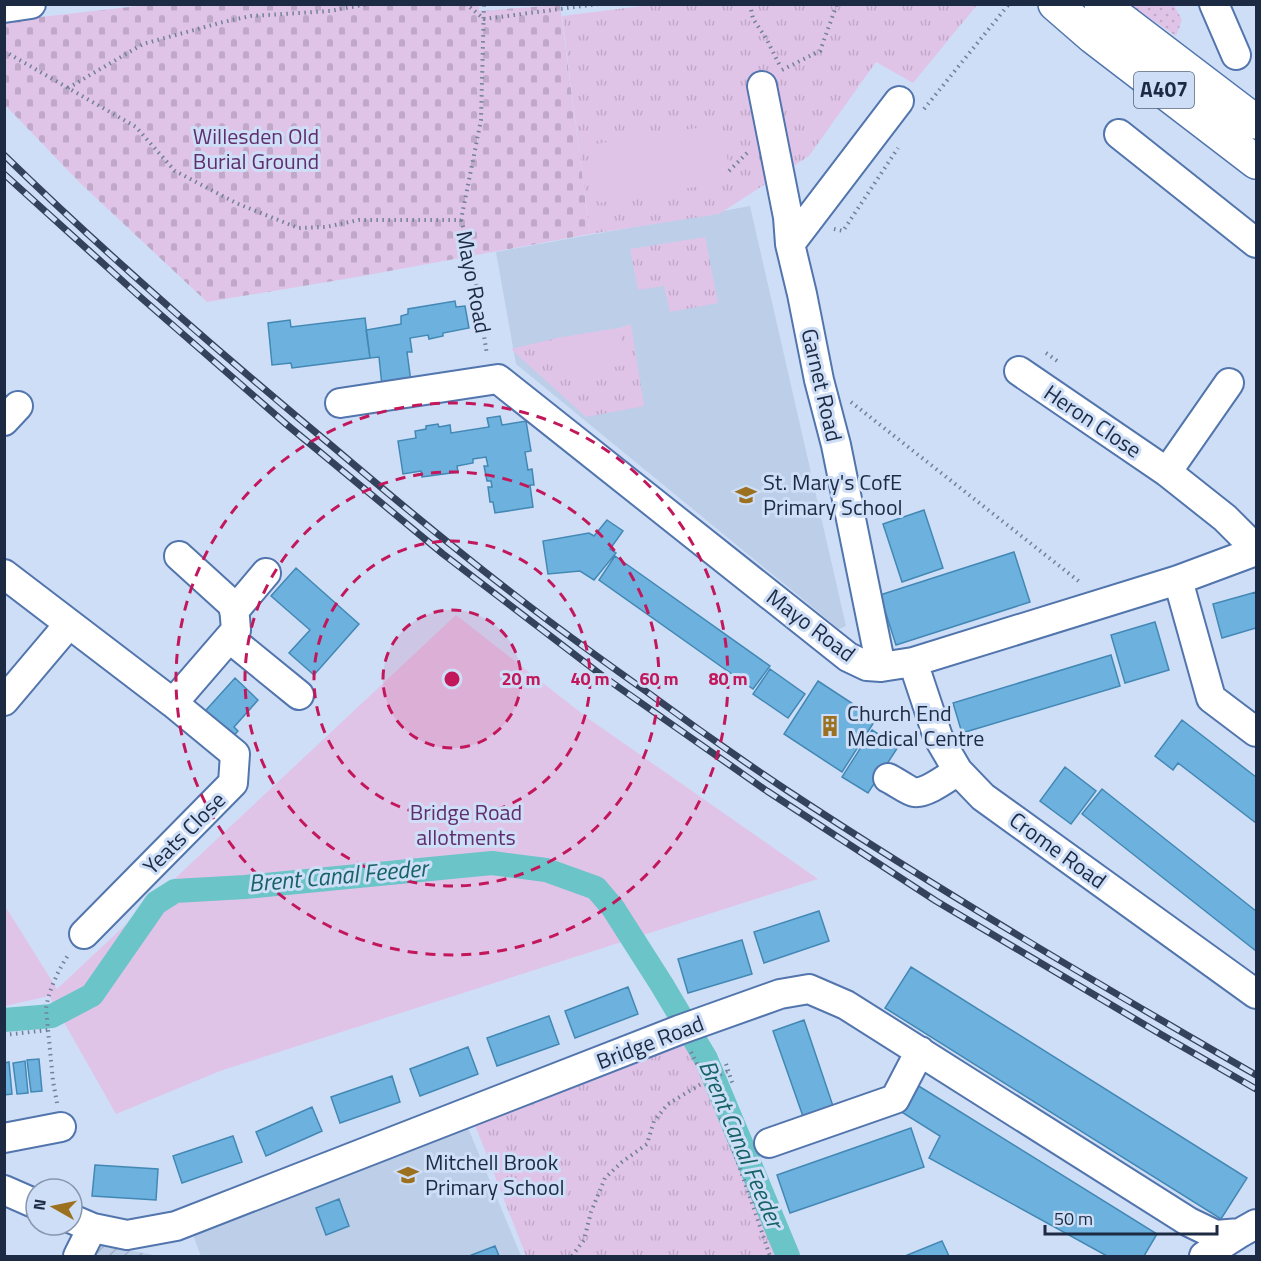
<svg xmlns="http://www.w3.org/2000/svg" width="1261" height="1261" font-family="'Titillium Web',sans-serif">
  <defs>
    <pattern id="industrial-furrows" width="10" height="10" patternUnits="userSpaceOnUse" patternTransform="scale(1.5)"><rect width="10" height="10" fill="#bccee8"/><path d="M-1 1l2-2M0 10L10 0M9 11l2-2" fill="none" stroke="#a1b1c8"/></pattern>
    <pattern id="grass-dots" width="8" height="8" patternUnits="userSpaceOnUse" patternTransform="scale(1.5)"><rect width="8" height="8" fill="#e0c4e8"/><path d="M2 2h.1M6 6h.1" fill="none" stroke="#c0a9c8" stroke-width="1.8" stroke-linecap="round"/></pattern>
    <pattern id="cemetery-stones" width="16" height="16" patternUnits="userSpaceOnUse" patternTransform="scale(1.5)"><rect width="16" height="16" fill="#e0c4e8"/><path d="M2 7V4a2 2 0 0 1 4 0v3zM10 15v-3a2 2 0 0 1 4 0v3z" fill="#c0a9c8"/></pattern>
    <pattern id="park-tufts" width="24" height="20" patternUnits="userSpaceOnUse" patternTransform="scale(1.5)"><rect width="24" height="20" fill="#e0c4e8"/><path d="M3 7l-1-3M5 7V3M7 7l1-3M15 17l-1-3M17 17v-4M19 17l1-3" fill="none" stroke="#c0a9c8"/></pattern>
  </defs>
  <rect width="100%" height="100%" fill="#cedef7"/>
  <!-- built -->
  <path fill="#bccee8" d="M750 206 846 626 839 629 516 364 496 252Z
    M466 1123 521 1256H201L190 1227Z"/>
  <!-- industrial -->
  <path fill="url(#industrial-furrows)" d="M78 1241 160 1256H69Z"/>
  <!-- grass -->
  <path fill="url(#grass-dots)" d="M1130 5H1174L1182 20 1176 36Z"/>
  <!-- cemetery -->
  <path fill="url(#cemetery-stones)" d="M156 4H479V11L560 5 590 234 357 277 207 302 80 183 5 105 4 21Z"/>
  <!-- park -->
  <path fill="url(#park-tufts)" d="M658 4 977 5 913 83 876 62 809 156 719 214 590 234 562 16Z
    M705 237 718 303 670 312 664 286 638 290 630 249Z
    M631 324 644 406 586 417 511 349 557 338 619 328Z
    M694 1032 715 1061 794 1256H526L473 1120Z"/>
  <!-- garden -->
  <path fill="#e0c4e8" d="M722 124 731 181 598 203 589 145Z
    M619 328 625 365 564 376 557 338Z
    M456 615 589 719 818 879 220 1071 116 1114 49 996 5 1006V906L57 989Z"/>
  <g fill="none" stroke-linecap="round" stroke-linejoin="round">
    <!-- canal -->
    <path stroke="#6ac4c8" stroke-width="24" d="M4 1020 52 1016 92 995 156 903 175 891 245 887 492 863 546 870 596 888 613 908 662 985 706 1059 788 1256"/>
  </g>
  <!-- building -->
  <path fill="#6db2df" stroke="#4388b4" stroke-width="1.5" d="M455 301 456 307 465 306 469 328 443 333V336L429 339 428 335 410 338 412 352H407L411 382 382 386 379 357 370 358 366 330 401 324V316L408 314V309Z
    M365 318 370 358 292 368 291 363 272 365 268 323 290 320 291 327Z
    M500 416 502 425 526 421 531 451 525 452 528 470 532 469 534 485H530L533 507 495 513 493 502H490L488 487H492L491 481H487L484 466H488L486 457 473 459V463L457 466 458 472 422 477 421 471 403 474 398 441 416 438 415 431 426 429V426L438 424 439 427 450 425 451 433 489 427 487 418Z
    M924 510 943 568 902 582 883 524Z
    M607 520 623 531 610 549 616 553 594 580 580 571 548 574 543 541 589 533 594 536Z
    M1014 552 1030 602 896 645 880 595Z
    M615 556 770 666 753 689 599 580Z
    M296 568 359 624 314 675 289 653 310 630 271 596Z
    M1256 592V628L1222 638 1213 604Z
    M1155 622 1169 670 1125 683 1111 635Z
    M1111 655 1120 686 962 733 953 703Z
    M770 669 805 694 788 718 753 694Z
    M235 678 258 700 234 727 238 731 226 744 198 719Z
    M818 681 876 719 842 772 784 734Z
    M1182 720 1256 777V823L1178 763 1173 770 1155 756Z
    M872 730 898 747 868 793 842 777Z
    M1065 767 1096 791 1071 824 1040 801Z
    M1102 789 1256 911V951L1082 814Z
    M819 911 829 941 764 963 754 932Z
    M742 940 752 974 688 993 678 959Z
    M911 967 1247 1178 1221 1219 885 1008Z
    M628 987 638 1014 575 1038 565 1011Z
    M549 1016 559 1044 497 1066 487 1038Z
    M804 1020 835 1112 805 1122 773 1031Z
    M468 1047 478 1074 420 1096 410 1069Z
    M39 1059 42 1091 31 1092 27 1060Z
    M25 1061 28 1093 17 1094 13 1063Z
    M9 1062 12 1094 4 1095V1063Z
    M392 1076 400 1102 340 1123 331 1097Z
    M917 1085 1157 1234 1144 1256H1107L929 1158 940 1136 900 1111Z
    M312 1107 322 1131 266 1156 256 1132Z
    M911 1128 924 1167 790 1213 777 1175Z
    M233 1136 242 1162 182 1183 173 1156Z
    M95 1165 158 1169 156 1200 92 1196Z
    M339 1199 349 1226 326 1235 316 1208Z
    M942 1241 949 1256H905Z
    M495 1246 499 1256H469Z"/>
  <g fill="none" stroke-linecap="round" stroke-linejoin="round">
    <defs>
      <path id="minor" d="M1214 4 1236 55
        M4 8 31 4
        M762 86 788 217 790 244 802 294 819 380 836 445 881 667
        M1119 134 1256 243
        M790 244 899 101
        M1019 371 1167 472 1225 518 1256 549
        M340 403 498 379 848 657 867 666 881 667 913 662 1178 580 1256 551
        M4 421 18 406
        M1167 472 1229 383
        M4 574 173 703 235 754 233 783 84 934
        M1178 580 1211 698 1256 732
        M234 611 266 573
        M229 638 299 695
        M913 662 938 737 958 771 983 797 1256 994
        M4 701 69 624
        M173 703 236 630 234 606 179 556
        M888 778C895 781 908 791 914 792 926 794 948 777 958 771
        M4 1138 61 1127
        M769 1143 895 1099 920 1051
        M4 1190 36 1204
        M72 1219 93 1228 127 1235 176 1226 679 1030 780 994 809 989 846 1005 1189 1222 1216 1235 1240 1233 1256 1224
        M78 1256 92 1228
        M1204 1256 1240 1233"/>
      <path id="major" d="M1055 4 1093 37 1256 162
        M1101 4 1256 122"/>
    </defs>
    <!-- minor casing -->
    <use href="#minor" stroke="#5175ac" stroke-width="32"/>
    <!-- major casing -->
    <use href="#major" stroke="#5175ac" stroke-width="36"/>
    <!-- path -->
    <path stroke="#72819a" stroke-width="4" stroke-dasharray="1.5 4.5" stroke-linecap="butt" d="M465 4 471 8 484 19 598 4
      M750 4 753 19 766 38 781 68
      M4 51 136 127 175 171 236 203 298 228 326 227 359 220H461L481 120 484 4
      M782 70 820 51 837 4
      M68 88 143 44 223 22 251 16 330 11 368 4
      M924 109 1009 4
      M729 171 750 150
      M461 220 472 256 487 355
      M834 229 843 231 898 148
      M1046 353 1060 363
      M851 402 1081 583
      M4 1035 48 1030
      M691 1052C724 1116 747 1189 770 1256
      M726 1064 733 1085
      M57 1103 53 1081 46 1009C48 992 59 968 69 954
      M572 1256 584 1240 591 1212 605 1178 622 1162 647 1144 654 1121 668 1104 706 1081 728 1071"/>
    <!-- minor -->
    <use href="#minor" stroke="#fff" stroke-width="28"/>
    <!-- major -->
    <use href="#major" stroke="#fff" stroke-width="33"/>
    <defs>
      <path id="rail" d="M4 155C109 257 220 353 332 446 398 502 464 557 533 609 570 637 609 665 647 692 693 726 740 759 788 791 940 891 1098 984 1256 1075
        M4 174 138 295 286 424 443 554 604 677 767 791 936 901 1162 1035 1256 1089"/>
    </defs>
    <!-- rail casing -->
    <use href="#rail" stroke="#34435b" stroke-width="7"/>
    <!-- rail -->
    <use href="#rail" stroke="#cedef7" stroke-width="4.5" stroke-dasharray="14" stroke-linecap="butt"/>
  </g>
  <!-- distance rings -->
  <circle cx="452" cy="679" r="69" fill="#c2185b" fill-opacity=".12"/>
  <g fill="none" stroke="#c2185b" stroke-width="3" stroke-dasharray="10 8">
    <circle cx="452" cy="679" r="69"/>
    <circle cx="452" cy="679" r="138"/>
    <circle cx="452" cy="679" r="207"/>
    <circle cx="452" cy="679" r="276"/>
  </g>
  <!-- icons -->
  <defs>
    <symbol id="school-bare" viewBox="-9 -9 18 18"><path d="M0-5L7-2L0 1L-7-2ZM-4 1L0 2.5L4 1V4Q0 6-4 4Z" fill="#9b711f" stroke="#cedef7" stroke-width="2.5" paint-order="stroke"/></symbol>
    <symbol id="building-bare" viewBox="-9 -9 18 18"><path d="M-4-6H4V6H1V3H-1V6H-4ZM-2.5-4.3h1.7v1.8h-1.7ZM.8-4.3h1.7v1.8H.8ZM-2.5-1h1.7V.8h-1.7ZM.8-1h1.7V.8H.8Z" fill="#9b711f" stroke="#cedef7" stroke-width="2.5" paint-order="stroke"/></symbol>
  </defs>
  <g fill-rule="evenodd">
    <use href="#school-bare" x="731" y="480" width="30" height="30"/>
    <use href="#building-bare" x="815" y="711" width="30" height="30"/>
    <use href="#school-bare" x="393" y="1160" width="30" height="30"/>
  </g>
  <g text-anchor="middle" stroke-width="6" stroke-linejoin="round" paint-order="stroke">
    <!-- shield labels -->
    <rect fill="#cedef7" stroke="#516179" stroke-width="1.5" x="1134" y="72" width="60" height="36" rx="4.5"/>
    <g font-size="21" font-weight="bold" fill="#1c2b43">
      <text x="1164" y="97">A407</text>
    </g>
    <!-- park labels -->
    <g font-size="22" fill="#602d6d" stroke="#cedef7">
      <text x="256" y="144">Willesden Old<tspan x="256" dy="25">Burial Ground</tspan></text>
      <text x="466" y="820">Bridge Road<tspan x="466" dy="25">allotments</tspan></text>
    </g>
    <!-- street labels -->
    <g font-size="22" fill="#1c2b43" stroke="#cedef7">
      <text transform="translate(474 282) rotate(79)" y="8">Mayo Road</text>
      <text transform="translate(822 385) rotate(77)" y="8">Garnet Road</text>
      <text transform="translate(1093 421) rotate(34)" y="8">Heron Close</text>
      <text transform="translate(811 625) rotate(37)" y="8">Mayo Road</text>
      <text transform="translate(184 833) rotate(-45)" y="8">Yeats Close</text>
      <text transform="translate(1058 850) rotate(36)" y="8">Crome Road</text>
      <text transform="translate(650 1042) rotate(-21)" y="8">Bridge Road</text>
    </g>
    <!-- poi labels -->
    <g font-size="22" fill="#1c2b43" stroke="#cedef7" text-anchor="start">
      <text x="763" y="490">St. Mary's CofE<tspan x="763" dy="25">Primary School</tspan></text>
      <text x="847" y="721">Church End<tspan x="847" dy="25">Medical Centre</tspan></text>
      <text x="425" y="1170">Mitchell Brook<tspan x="425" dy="25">Primary School</tspan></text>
    </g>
    <!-- water labels -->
    <g font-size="24" font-style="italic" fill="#166265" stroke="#cedef7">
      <text transform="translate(338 876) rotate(-5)" y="8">Brent Canal Feeder</text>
      <text transform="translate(741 1144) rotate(67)" y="8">Brent Canal Feeder</text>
    </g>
  </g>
  <circle cx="452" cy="679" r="9" fill="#c2185b" stroke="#cedef7" stroke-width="3"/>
  <g font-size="18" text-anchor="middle" font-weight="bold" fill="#c2185b" stroke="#cedef7" stroke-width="6" stroke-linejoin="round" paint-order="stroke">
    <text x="521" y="685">20 m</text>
    <text x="590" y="685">40 m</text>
    <text x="659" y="685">60 m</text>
    <text x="728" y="685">80 m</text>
  </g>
  <!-- border -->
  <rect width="1261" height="1261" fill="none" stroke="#1c2b43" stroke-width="12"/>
  <!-- north arrow -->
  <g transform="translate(54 1207) rotate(279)"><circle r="28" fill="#cedef7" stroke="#8796af" stroke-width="1.5"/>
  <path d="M0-4.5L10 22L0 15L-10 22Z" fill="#9b711f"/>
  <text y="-9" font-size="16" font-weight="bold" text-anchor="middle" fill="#1c2b43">N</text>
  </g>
  <!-- scale -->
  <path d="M1045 1225v9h172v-9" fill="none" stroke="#1c2b43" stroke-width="3"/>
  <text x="1054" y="1225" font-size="18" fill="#1c2b43" stroke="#cedef7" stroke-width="4.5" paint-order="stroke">50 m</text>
</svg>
